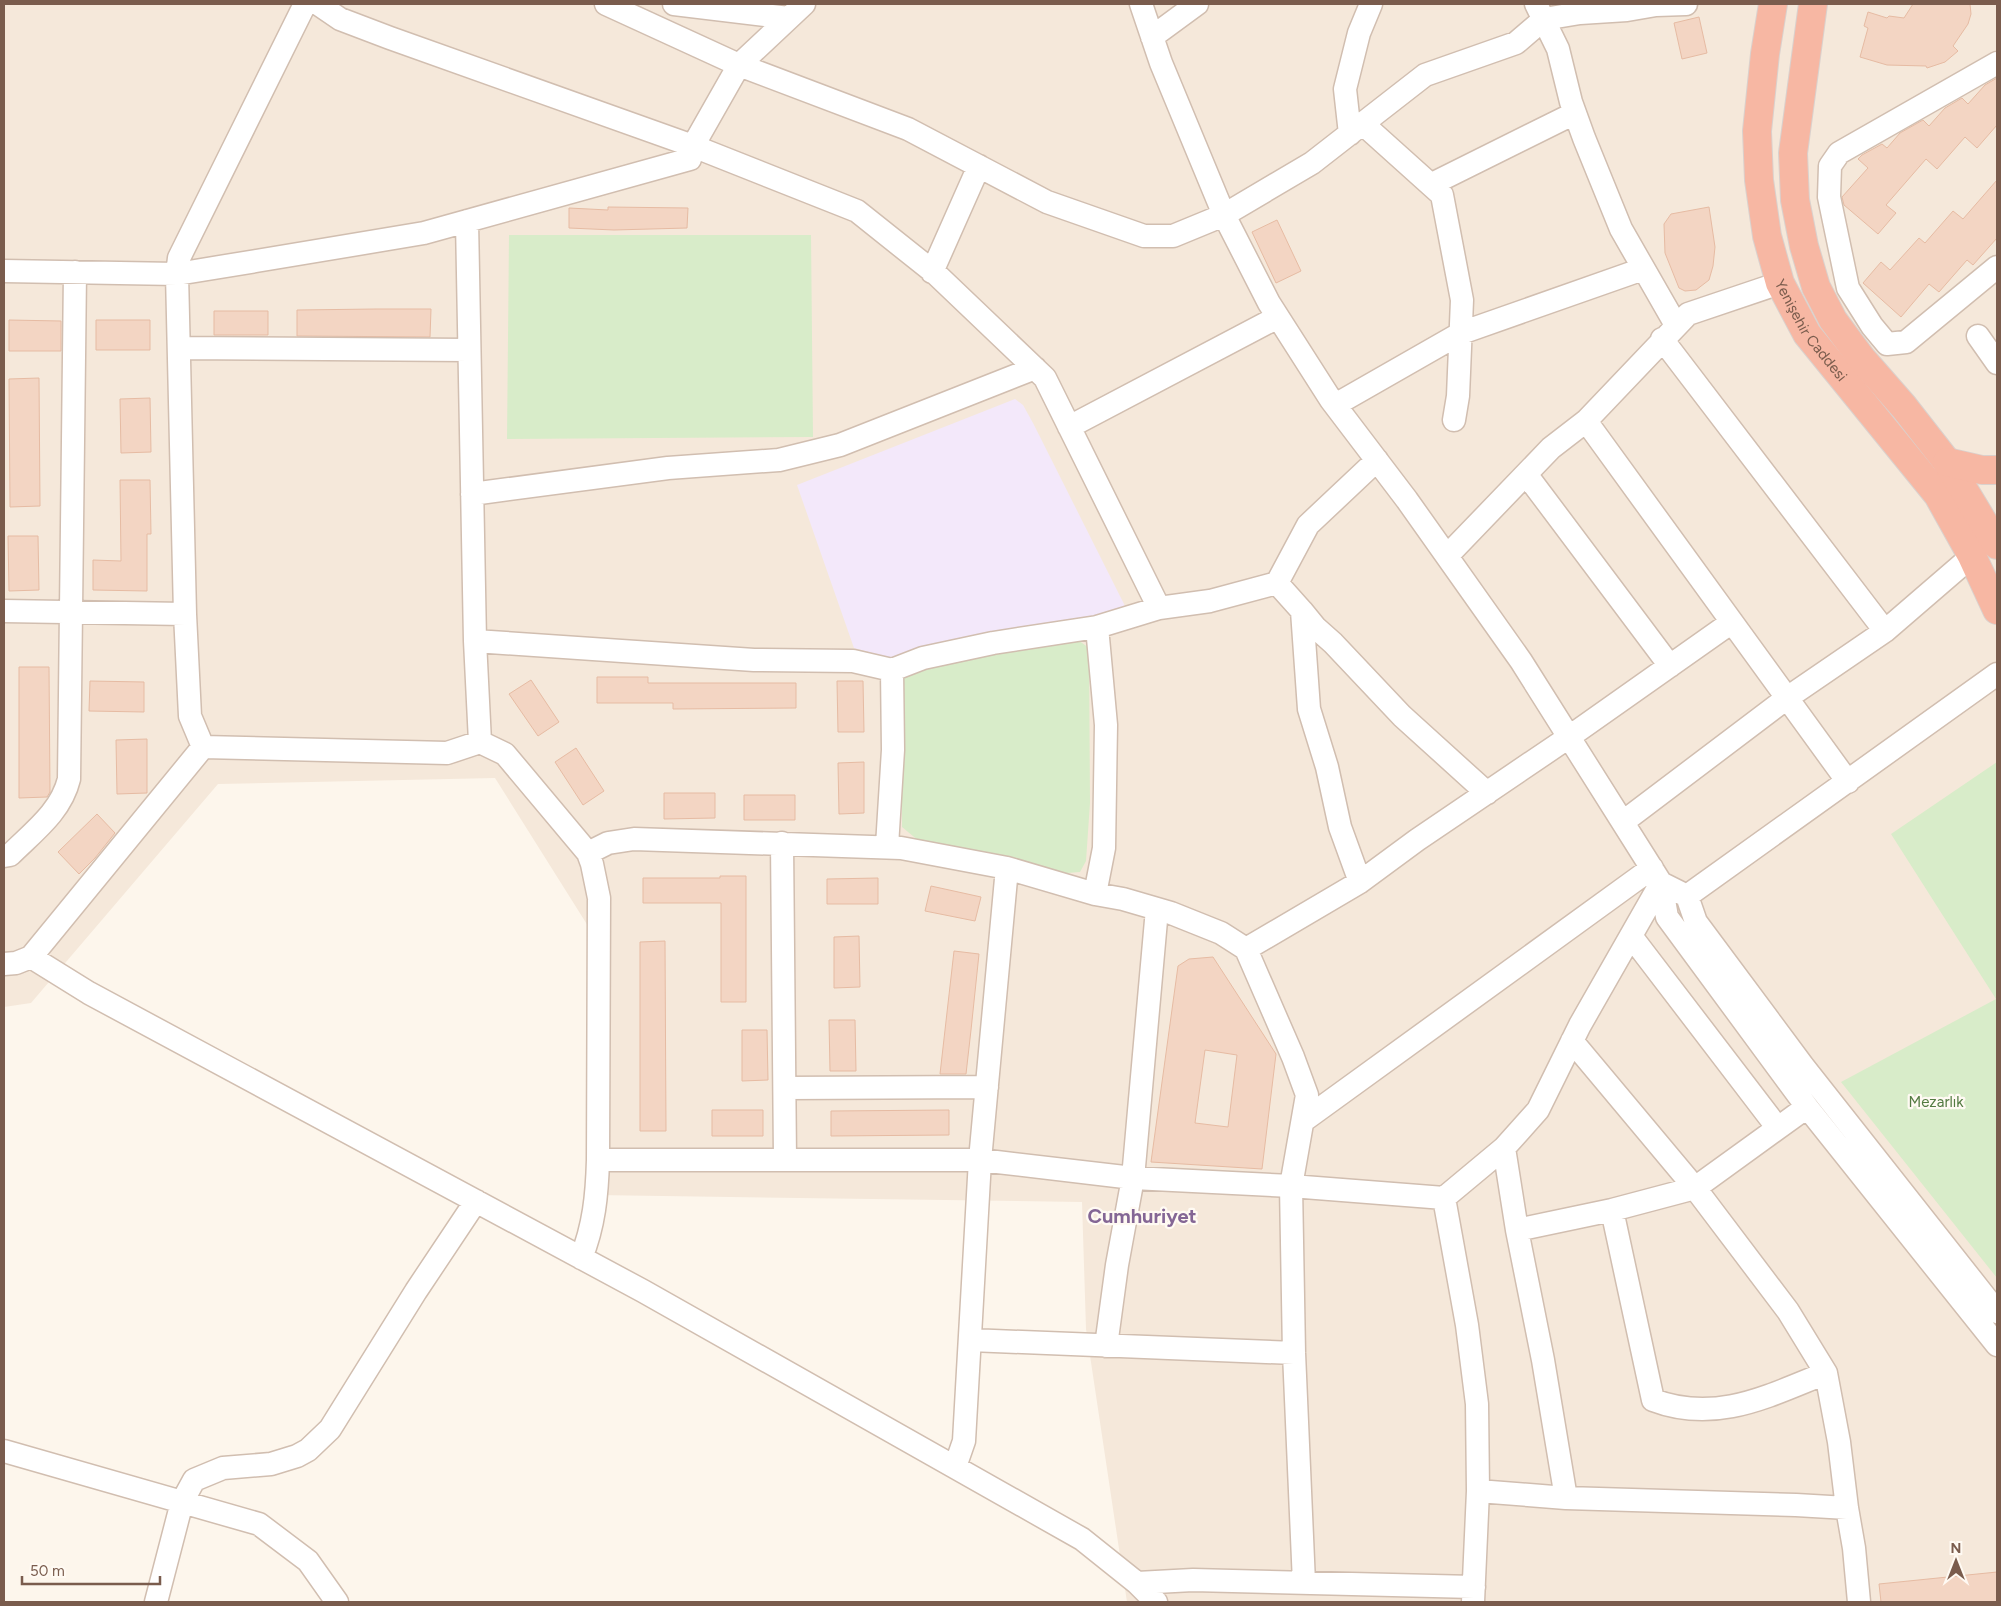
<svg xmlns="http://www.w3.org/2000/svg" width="2001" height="1606" font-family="Figtree,sans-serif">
  <rect width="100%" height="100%" fill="#fdf6ec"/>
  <!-- residential -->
  <path fill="#f5e8da" d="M4 4H1997V1602H1127L1086 1329 1082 1202 595 1195 588 926 495 778 218 784 31 1003 4 1007Z"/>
  <!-- education -->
  <path fill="#f3e8fa" d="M1015 399 1023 405 1033 423 1125 606 1069 623 894 659 854 648 797 485Z"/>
  <!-- green -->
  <path fill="#d8ecc9" d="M509 235H811L813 437 507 439Z
    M1071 635 1089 648 1090 803 1086 861 1080 872 1067 873 925 846 902 827V682L909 667Z
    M1997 762V1278L1841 1082 1996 999 1891 834Z"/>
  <!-- building -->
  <path fill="#f3d5c3" stroke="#e6bba3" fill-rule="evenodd" d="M1913 4H1970L1971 14 1968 24 1953 46 1958 51 1945 62 1927 68 1926 66 1887 65 1860 57 1868 28 1864 26 1868 12 1887 18 1889 16 1904 18Z
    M1699 17 1707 53 1682 59 1674 23Z
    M1997 78V125L1977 148 1965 137 1937 169 1926 159 1886 205 1896 213 1878 234 1844 205 1842 197 1868 168 1858 159 1862 155 1882 144 1887 148 1900 133 1923 120 1929 126 1945 108 1962 98 1968 104 1985 85Z
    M1997 180V238L1973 265 1967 260 1939 292 1929 284 1901 317 1863 283 1881 262 1890 270 1919 238 1925 243 1953 211 1963 219Z
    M608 207 688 208 687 228 614 230 569 228V208L608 210Z
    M1709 207 1715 247 1713 266 1709 280 1696 290 1685 291 1679 288 1665 253 1664 224 1671 214Z
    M1277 220 1301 271 1276 283 1252 232Z
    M376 309H431L430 337 297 336V310Z
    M214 311H268V335H214Z
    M9 320 61 321V351H9Z
    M96 320H150V350H96Z
    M39 378 40 506 10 507 9 379Z
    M150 398 151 452 121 453 120 399Z
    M120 480H150L151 534H147V591L93 590V560L121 561Z
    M8 536H38L39 590 9 591Z
    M19 667H49L50 792 47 797 19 798Z
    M597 677H648V683H796V708L673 709V703H597Z
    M531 680 559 722 538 736 509 694Z
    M90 681 144 682V712L89 711Z
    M837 681H863L864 732H838Z
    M147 739V793L117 794 116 740Z
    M576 748 604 791 583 805 555 762Z
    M864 762V813L839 814 838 763Z
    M664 793H715V818L664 819Z
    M744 795H795V820H744Z
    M97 814 115 833 95 858 79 874 58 852Z
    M720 876H746V1002H721V903H643V878H720Z
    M878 878V904H827V879Z
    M931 886 981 897 975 921 925 911Z
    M859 936 860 987 834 988V937Z
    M665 941 666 1131H640V942Z
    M954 951 979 954 971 1030 966 1074H940Z
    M1213 957 1276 1054 1262 1169 1151 1162 1178 966 1189 959ZM1205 1050 1237 1055 1228 1127 1195 1123Z
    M829 1020H855L856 1071H830Z
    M742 1030H767L768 1080 742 1081Z
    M712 1110H763V1136H712Z
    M949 1110V1135L831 1136V1111Z
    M1997 1572V1602H1881L1879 1584Z"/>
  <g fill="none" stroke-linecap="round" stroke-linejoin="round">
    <defs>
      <path id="minor" d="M305 4 179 258 177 274 185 614 190 716 203 747 447 753 480 742 505 754 588 853 592 864 599 898 598 1160C597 1195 594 1226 581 1258
        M318 4 340 19 390 38 693 146 857 211 936 274 1045 378 1159 608
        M606 4 739 65 908 129 1047 202 1144 236H1173L1224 215 1312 163 1425 75 1516 43 1544 19 1580 13 1627 10 1656 5 1686 4
        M674 4 789 18
        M1141 4 1161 63 1224 215 1269 303 1331 400 1407 500 1521 661 1661 883 1667 917 1807 1107 1997 1345
        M1536 4 1558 49 1571 102 1584 138 1621 229 1676 325
        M1152 37 1197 4
        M1997 63 1839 153 1830 166 1829 197 1848 288 1872 326 1887 344 1906 342 1997 267
        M1363 124 1442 195 1462 300 1458 396 1454 420
        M1350 134 1345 89 1359 33 1371 4
        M1432 184 1575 113
        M467 221 475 641 480 742
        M4 271 177 274 256 261 424 233 690 159 693 146 739 65 804 4
        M932 272 979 166
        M1978 336 1997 363
        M1662 339 1885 631
        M179 348 469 350
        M1335 405 1461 333 1643 269
        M1586 421 1848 782
        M1069 427 1278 317
        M1526 474 1670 666
        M472 494 668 468 779 460 840 445 1035 368
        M1447 556 1551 448 1586 421 1688 314 1780 283
        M1277 583 1302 611 1309 709 1327 767 1340 827 1360 882
        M4 611 185 614
        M1302 611 1315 627 1333 643 1402 716 1487 793
        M475 641 754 660 853 661 892 670
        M1623 822 1787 698 1885 631 1972 556
        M782 843 785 1159
        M887 846 893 750 892 670 923 658 993 643 1097 627 1159 608 1210 601 1277 583 1308 525 1377 460
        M588 853 608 843 634 839 901 848 1007 868 1095 894 1123 899 1171 913 1221 933 1246 949 1293 1057 1307 1095 1291 1186 1294 1353 1304 1583
        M4 856 10 855C33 832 61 812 69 779L75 272
        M1661 883 1687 896 1696 922 1803 1066 1997 1312
        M1095 894 1104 848 1106 725 1097 627
        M1687 896 1997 674
        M1631 936 1777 1127
        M1246 949 1360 882 1417 840 1569 737 1732 622
        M31 957 89 993 643 1291 1082 1539 1137 1583 1156 1602
        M4 964 16 963 31 957 203 747
        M1572 1041 1695 1188 1788 1311 1826 1373 1839 1442 1847 1508 1854 1548 1859 1602
        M785 1088 987 1087
        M1303 1121 1652 868
        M1504 1148 1517 1230 1543 1360 1566 1498
        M598 1160H980L1133 1178 1291 1186 1444 1198 1504 1148 1538 1110 1580 1025 1661 883
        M1444 1198 1467 1325 1477 1404 1478 1491 1473 1602
        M1612 1210 1653 1400C1716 1424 1768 1396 1826 1373
        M1517 1230 1612 1210 1695 1188 1807 1107
        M970 1340 1294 1353
        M1106 1346 1117 1265 1133 1178 1157 909
        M4 1451 259 1524 308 1561 337 1602
        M955 1467 964 1441 980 1160 1007 868
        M1478 1491 1566 1498 1796 1505 1847 1508
        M1137 1583 1193 1580 1474 1587
        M156 1602 182 1502 194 1480 223 1468 271 1464 297 1456 308 1450 330 1429 416 1291 476 1201"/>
      <g id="highway">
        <path id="s1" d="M1773 4 1765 54 1757 131 1759 180 1767 236 1780 283 1807 334 1938 495 1972 556 1997 610"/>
        <path d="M1813 4 1793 153 1795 200 1804 246 1816 287 1833 320 1862 359 1904 407 1947 462 1997 545"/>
        <path d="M1947 462 1982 470H1997"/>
      </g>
    </defs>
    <!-- minor casing -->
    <use href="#minor" stroke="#d1beb0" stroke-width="25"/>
    <!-- highway casing -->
    <use href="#highway" stroke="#dad1cd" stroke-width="30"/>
    <!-- minor -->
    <use href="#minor" stroke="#fff" stroke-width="22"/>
    <!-- highway -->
    <use href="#highway" stroke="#f7b7a3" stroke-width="28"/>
  </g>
  <g text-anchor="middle" stroke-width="4.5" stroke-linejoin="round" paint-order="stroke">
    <!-- street labels -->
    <g font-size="15" fill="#7a5c4d" stroke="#fffaf3">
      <text dy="5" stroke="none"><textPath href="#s1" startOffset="339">Yenişehir Caddesi</textPath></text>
    </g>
    <!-- park labels -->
    <g font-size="15" fill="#537a41" stroke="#fffaf3">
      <text x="1936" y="1107">Mezarlık</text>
    </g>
    <!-- district labels -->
    <g font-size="20" font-weight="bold" fill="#846695" stroke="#fffaf3">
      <text x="1142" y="1223">Cumhuriyet</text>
    </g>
  </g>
  <!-- border -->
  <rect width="2001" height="1606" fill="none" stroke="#7a5c4d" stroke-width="10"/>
  <!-- north arrow -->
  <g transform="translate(1956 1561)" stroke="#fffaf3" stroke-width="4" paint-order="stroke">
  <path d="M0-4L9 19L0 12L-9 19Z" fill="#7a5c4d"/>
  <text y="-8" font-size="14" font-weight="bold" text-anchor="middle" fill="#7a5c4d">N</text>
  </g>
  <!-- scale -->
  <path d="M22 1576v8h138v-8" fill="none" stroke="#7a5c4d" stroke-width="2.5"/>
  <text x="30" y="1576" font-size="15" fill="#7a5c4d" stroke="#fffaf3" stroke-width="4" paint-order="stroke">50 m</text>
</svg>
